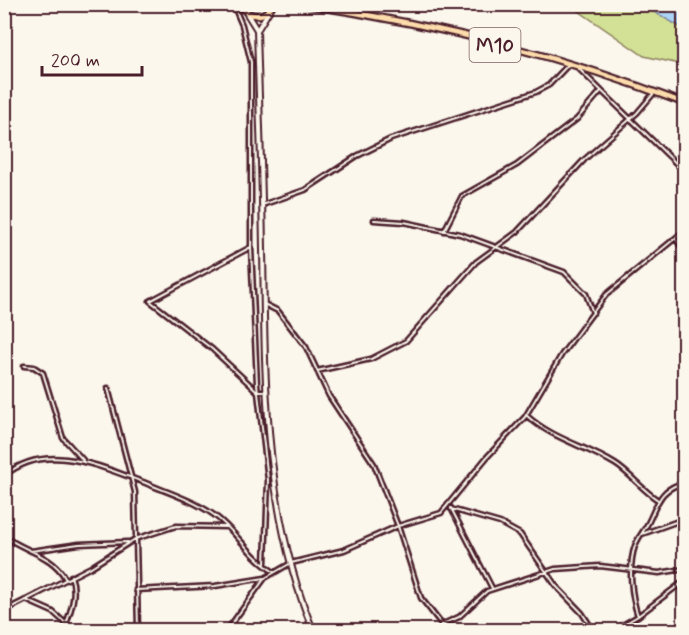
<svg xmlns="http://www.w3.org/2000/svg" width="689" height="635" font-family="Mynerve,sans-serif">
  <rect width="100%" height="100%" fill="#fbf7ec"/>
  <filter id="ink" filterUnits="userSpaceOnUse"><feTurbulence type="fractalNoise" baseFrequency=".0167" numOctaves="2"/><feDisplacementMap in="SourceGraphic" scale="12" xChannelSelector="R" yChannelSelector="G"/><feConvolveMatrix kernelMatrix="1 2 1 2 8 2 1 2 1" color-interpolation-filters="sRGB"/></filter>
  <g filter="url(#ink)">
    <!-- green -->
    <path fill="#d2e195" stroke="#8e8060" stroke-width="1.5" d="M570 5H642L684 29V65L644 56Z"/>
    <!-- water -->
    <path fill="#abd4f6" stroke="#848ca5" stroke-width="1.5" d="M642 5H684V29Z"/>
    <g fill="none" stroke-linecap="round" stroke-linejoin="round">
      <defs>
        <path id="street" d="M233 4 242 25 251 62V247L257 384 268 480 265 564
          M579 69 684 171
          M262 205 305 190 357 156 391 139 536 92 549 85 568 65
          M374 220 404 222 460 234 564 272 586 294 593 313
          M444 231 462 196 517 165 577 119 601 91
          M676 239 684 251
          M251 247 150 301 212 349 257 391H265
          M264 304 278 311 306 347 329 396 374 464 398 526 421 598 446 630
          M24 366 34 367 43 373 63 438 83 460
          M317 371 371 359 406 341 476 262 517 232 585 159 637 113 654 93
          M108 388 135 492 138 630
          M526 415C552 439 586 446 615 464 631 474 642 490 658 500
          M4 476C46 441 99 466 143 482 167 492 193 500 214 515 236 531 251 558 274 572
          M451 508 492 588
          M451 509 500 523 520 534 556 586 582 613 593 630
          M642 534 684 519
          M4 536C24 551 53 555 65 578
          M31 551 79 544 128 542
          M136 590 215 586 265 578
          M26 600 91 567 135 539 176 526 227 527
          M4 611 26 600 53 612 73 630
          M638 616 684 581
          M441 625 459 617 487 591 555 569 600 566 659 573 684 569
          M64 630C70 613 78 594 71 576
          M227 630 265 578 291 563 344 550 398 526 441 513 487 457 525 417 562 354 606 295 684 231
          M614 630 638 616C631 596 628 566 635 546 638 537 645 530 649 521 658 502 661 488 684 483"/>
        <path id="secondary" d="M247 14 257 30C259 103 262 176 263 249 265 378 263 509 313 630
          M258 29 269 11"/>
        <path id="primary" d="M240 4C248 19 265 19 273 4
          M301 4C430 23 562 56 684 103"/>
      </defs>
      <!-- street casing -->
      <use href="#street" stroke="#4a1f2b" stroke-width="7"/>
      <!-- secondary casing -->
      <use href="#secondary" stroke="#4a1f2b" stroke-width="8"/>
      <!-- primary casing -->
      <use href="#primary" stroke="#4a1f2b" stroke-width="9"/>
      <!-- street -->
      <use href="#street" stroke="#fbf7ec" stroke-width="2"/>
      <!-- secondary -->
      <use href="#secondary" stroke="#fbf7ec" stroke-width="4"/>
      <!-- primary -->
      <use href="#primary" stroke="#fddcac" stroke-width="4.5"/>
    </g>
  </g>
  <g text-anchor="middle" stroke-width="5" stroke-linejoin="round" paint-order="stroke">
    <!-- shield labels -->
    <rect fill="#fbf7ec" stroke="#7f6065" stroke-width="1.5" x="469.5" y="28" width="51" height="34" rx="4.5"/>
    <g font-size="20" font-weight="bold" fill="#4a1f2b">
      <text x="495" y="52">M10</text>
    </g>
  </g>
  <!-- margin -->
  <rect width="689" height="635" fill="none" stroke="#fbf7ec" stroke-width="24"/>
  <rect x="12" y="12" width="665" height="611" fill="none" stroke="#4a1f2b" stroke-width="2" filter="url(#ink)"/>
  <!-- scale -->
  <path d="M42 66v9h100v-9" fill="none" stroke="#4a1f2b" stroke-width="3"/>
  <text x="51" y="66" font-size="18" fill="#4a1f2b" stroke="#fbf7ec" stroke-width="4.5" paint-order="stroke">200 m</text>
</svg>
